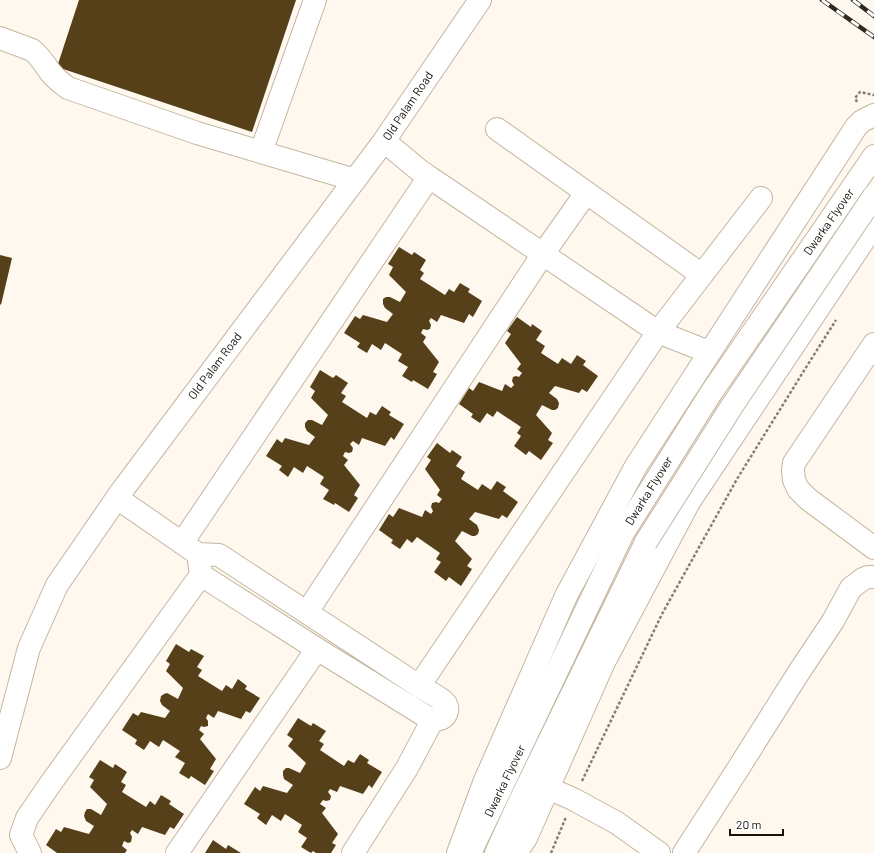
<svg xmlns="http://www.w3.org/2000/svg" width="874" height="853" font-family="Barlow,sans-serif">
  <rect width="100%" height="100%" fill="#fef8ef"/>
  <!-- building -->
  <path fill="#55401a" d="M79 0H296L252 132 57 67Z
    M399 247 412 255 414 252 426 260 420 270 424 273 420 279 445 295 449 289 454 292 460 283 470 289 468 292 482 301 473 317 469 314 464 323 441 315 437 322 431 318 429 321 431 325 430 329 427 330 423 329 421 333 426 337 423 342 439 362 433 372 437 374 428 389 413 380 412 382 402 376 408 367 398 361 402 354 385 343 381 350 372 344 367 353 357 347 360 343 344 333 355 316 360 319 363 315 387 322 393 314 385 308 383 304V299L386 297H390L400 302 406 292 389 275 393 267 388 264Z
    M0 255 12 258 1 305 0 304Z
    M517 317 531 327 532 324 542 331 536 340 545 346 541 353 558 364 562 358 571 364 577 355 586 361 583 365 598 376 587 392 582 389 579 393 555 386 549 393 557 399 559 403 558 408 555 410H552L542 405 536 415 552 433 548 440 553 443 541 460 529 451 526 455 514 446 521 436 517 433 521 427 497 411 493 417 487 413 480 423 471 417 473 414 459 404 469 388 473 391 479 382 502 391 505 384 511 388 514 385 512 381 513 377 516 376 519 377 522 373 517 369 521 364 505 343 511 334 507 331Z
    M320 370 333 378 336 375 348 383 341 393 346 396 342 402 367 418 370 412 376 415 382 406 391 412 389 415 404 424 394 440 391 437 385 446 362 438 359 445 353 441 350 444 353 448 352 452 349 453 345 452 343 456 348 460 344 465 360 485 354 495 358 498 349 512 335 503 334 505 323 499 329 490 320 484 324 477 307 466 303 473 294 467 288 477 279 470 282 466 266 456 277 439 282 443 285 438 309 445 315 437 307 431 305 427V423L308 420H312L322 425 328 415 311 398 315 391 310 387Z
    M437 443 450 453 452 450 462 457 456 466 465 472 461 479 478 490 482 484 491 490 497 481 506 487 503 491 518 502 507 518 502 515 499 519 475 512 469 519 477 525 479 530 478 534 475 536H472L462 531 455 541 472 559 467 566 472 569 461 586 449 577 446 581 434 572 441 562 436 559 440 553 417 537 412 543 407 539 400 549 391 543 393 540 379 530 389 514 393 517 399 508 422 517 425 510 431 514 433 511 431 507 432 503 436 502 439 503 442 499 437 495 440 490 425 469 431 460 427 457Z
    M176 644 189 652 191 649 204 656 197 667 202 670 198 676 222 691 226 685 232 689 238 679 247 686 245 689 260 698 250 713 246 711 241 719 218 711 214 718 208 714 206 718 208 721V726L204 727 201 726 199 730 204 734 200 739 216 759 210 769 214 771 205 785 191 776 189 779 179 773 185 763 175 757 180 751 163 740 159 747 150 741 144 750 135 744 137 740 122 730 133 713 138 716 141 712 165 718 170 711 162 705 160 701 161 696 164 694 167 693 178 699 183 688 166 671 170 664 166 661Z
    M298 718 311 726 313 723 326 731 319 741 324 744 320 750 344 766 348 760 354 763 360 754 369 760 367 763 382 772 372 788 369 785 363 794 340 786 337 792 330 789 328 792 331 796 330 800 326 801 323 800 320 804 326 808 322 813 338 834 332 843 336 845 331 853H316L313 851 311 853 301 847 307 838 298 832 302 825 285 814 281 821 272 815 266 825 257 818 260 814 244 804 255 787 260 791 263 786 287 793 293 785 284 779 283 775V771L286 768H289L300 773 306 763 288 746 293 739 287 735Z
    M100 760 113 768 115 764 127 772 121 782 126 785 122 792 146 807 150 801 155 805 161 795 171 801 169 804 184 814 174 829 170 827 165 835 142 827 138 834 132 830 130 833 132 837 131 842 128 843 124 841 122 846 127 850 125 853H57L46 845 56 829 61 832 64 827 89 834 94 826 86 821 84 816 85 812 87 809H91L101 815 107 804 90 787 94 780 89 777Z
    M213 840 226 849 228 845 241 853H205Z"/>
  <g fill="none" stroke-linecap="round" stroke-linejoin="round">
    <defs>
      <path id="minor" d="M0 38 32 50C40 56 45 65 51 73 56 79 61 83 68 88L197 133 355 180
        M497 129 702 275
        M384 141 419 170 429 177
        M261 152 315 0
        M874 344 794 463 793 470 794 480 798 489 808 499 874 548
        M710 352 696 347 658 332 761 198
        M117 498 198 554 219 555 419 686C426 691 441 697 446 704 449 710 446 718 439 719 435 720 431 718 427 717L317 649 201 575 198 554
        M182 543 429 177 658 332 419 686
        M307 612 543 254 586 193
        M0 758 29 648 57 585 121 492 384 141 480 0
        M548 788 573 799 617 823 659 853
        M30 853 21 835 27 818 51 783 201 575
        M177 853 317 649
        M353 853 407 768 433 719
        M458 853 484 783 566 596 636 466 856 127 862 121 874 115
        M516 853 526 838 604 662 689 502 874 225
        M684 853 736 772 799 672 833 621 851 588 863 579 868 577H874"/>
      <path id="major" d="M470 853 623 533 711 393 874 156
        M496 853 518 805 646 542"/>
    </defs>
    <!-- minor casing -->
    <use href="#minor" stroke="#c4b6a0" stroke-width="24"/>
    <!-- major casing -->
    <use href="#major" stroke="#c4b6a0" stroke-width="24"/>
    <!-- path -->
    <path stroke="#858077" stroke-width="2.5" stroke-dasharray="3 2" stroke-linecap="butt" d="M857 102 855 98 860 92 874 95
      M582 781 662 614 737 479 805 369 836 320
      M551 853 566 817"/>
    <!-- minor -->
    <use href="#minor" stroke="#fff" stroke-width="22"/>
    <!-- major -->
    <use href="#major" stroke="#fff" stroke-width="22"/>
    <defs>
      <path id="rail" d="M822 0 874 37
        M853 0 874 16"/>
    </defs>
    <!-- rail casing -->
    <use href="#rail" stroke="#2e2921" stroke-width="4.5"/>
    <!-- rail -->
    <use href="#rail" stroke="#fff" stroke-width="3" stroke-dasharray="9" stroke-linecap="butt"/>
    <defs>
      <path id="major-bridge" d="M646 542 732 406 874 196"/>
    </defs>
    <!-- major-bridge casing -->
    <use href="#major-bridge" stroke="#c4b6a0" stroke-width="24" stroke-linecap="butt"/>
    <!-- major-bridge -->
    <use href="#major-bridge" stroke="#fff" stroke-width="22"/>
  </g>
  <g text-anchor="middle" stroke-width="4" stroke-linejoin="round" paint-order="stroke">
    <!-- street labels -->
    <g font-size="12" fill="#17120a" stroke="#fff">
      <text transform="translate(408 106) rotate(-56)" y="4">Old Palam Road</text>
      <text transform="translate(829 222) rotate(-55)" y="4">Dwarka Flyover</text>
      <text transform="translate(215 366) rotate(-53)" y="4">Old Palam Road</text>
      <text transform="translate(649 491) rotate(-58)" y="4">Dwarka Flyover</text>
      <text transform="translate(505 781) rotate(-64)" y="4">Dwarka Flyover</text>
    </g>
  </g>
  <!-- scale -->
  <path d="M730 829v6h53v-6" fill="none" stroke="#17120a" stroke-width="2"/>
  <text x="736" y="829" font-size="12" fill="#17120a" stroke="#ffffff" stroke-width="3" paint-order="stroke">20 m</text>
</svg>
